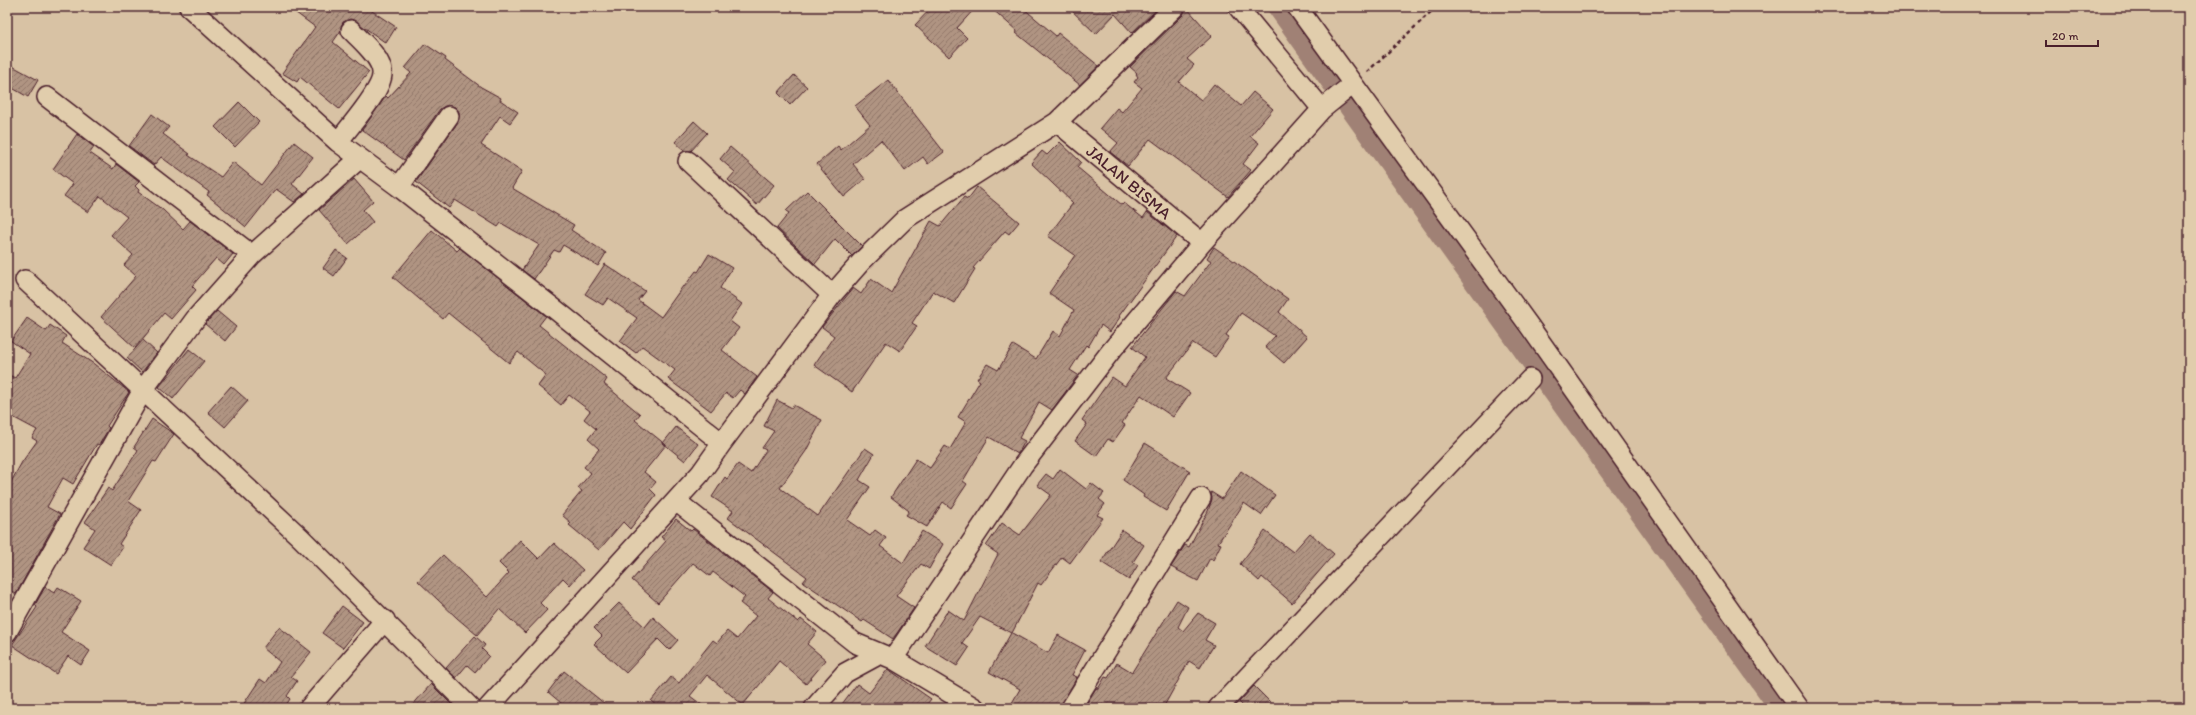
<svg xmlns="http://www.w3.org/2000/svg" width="2196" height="715" font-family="Itim,sans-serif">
  <defs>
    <pattern id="building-hatch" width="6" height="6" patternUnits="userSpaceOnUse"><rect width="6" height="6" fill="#b09482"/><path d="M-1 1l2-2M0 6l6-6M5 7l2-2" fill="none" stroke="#91786b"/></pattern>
  </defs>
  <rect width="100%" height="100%" fill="#d8c2a4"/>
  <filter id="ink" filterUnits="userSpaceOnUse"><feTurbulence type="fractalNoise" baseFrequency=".025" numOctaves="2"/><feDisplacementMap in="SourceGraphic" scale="8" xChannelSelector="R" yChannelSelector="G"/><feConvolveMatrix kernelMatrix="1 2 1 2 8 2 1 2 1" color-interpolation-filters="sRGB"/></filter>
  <g filter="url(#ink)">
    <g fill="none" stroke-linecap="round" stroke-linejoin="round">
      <!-- canal -->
      <path stroke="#a08174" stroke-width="18" d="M1276 7 1778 708"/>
    </g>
    <!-- building -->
    <path fill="url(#building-hatch)" stroke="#4a1f2b" d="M288 7H366L396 27 386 43 354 20 350 19 343 22 340 32 333 42 369 72 339 109 300 77 297 82 282 73 315 27Z
      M932 7H976L957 28 967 38 949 57 915 25Z
      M990 7H1022L1056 36 1058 33 1099 66 1080 85 1016 33 1017 31Z
      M1068 7H1159L1132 33 1115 14 1096 34Z
      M1186 7 1212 36 1187 59 1194 65 1179 82 1201 100 1214 84 1241 106 1253 92 1273 109 1250 136 1259 143 1243 164 1251 170 1228 197 1150 139 1128 166 1110 152 1118 143 1100 128 1117 108 1122 112 1142 88 1134 82 1138 77 1136 74 1137 73 1130 67 1183 15Z
      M425 44 446 58 445 60 481 87 501 98 500 100 518 112 510 123 500 116 481 145 522 171 512 188 574 225 571 230 606 253 598 266 563 245 559 252 554 250 534 279 522 270 539 245 501 223 498 227 455 200 449 208 416 182 458 122 459 112 455 107 445 106 440 109 404 160 362 130 386 96 388 98 411 73 405 68Z
      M7 63 38 80 28 97 7 85Z
      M794 75 807 87 790 105 778 93Z
      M888 80 944 152 928 164 923 157 905 171 881 140 853 164 865 179 844 197 817 164 838 146 841 150 870 125 855 106Z
      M239 102 259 122 235 147 215 127Z
      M152 114 169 127 163 134 190 154 188 155 221 177 233 162 261 185 294 142 313 157 292 184 304 194 294 202 276 189 246 227 207 195 209 192 161 157 154 165 129 146Z
      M694 121 707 133 691 151H685L675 142Z
      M77 134 94 147 90 153 113 169 116 164 139 182 135 186 139 190 138 192 163 210 183 229 190 221 233 254 224 265 216 258 192 286 196 290 171 319 164 313 135 348 101 317 136 276 124 265 133 255 111 235 127 217 100 196 88 212 64 196 73 184 53 169Z
      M1060 142 1081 162 1077 167 1122 205 1124 203 1143 218 1147 212 1177 236 1119 316 1120 317 1110 332 1101 325 1088 347 1086 345 1070 370 1078 375 1052 410 1039 402 1019 438 1025 441 1018 454 989 437 963 481 967 484 951 508 943 502 927 527 906 515 909 511 891 497 916 459 930 468 945 446 950 449 966 422 958 417 980 381 977 379 987 364 998 370 1013 345 1036 359 1053 331 1060 336 1074 310 1049 293 1075 255 1048 236 1073 203 1031 163 1042 151 1047 155Z
      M730 147 774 185 757 205 728 180 735 172 720 159Z
      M354 179 373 201 363 210 373 222 348 244 319 210Z
      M977 187 1019 222 1009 234 1005 231 973 268 975 269 954 303 933 291 912 323 917 326 900 351 886 342 852 392 814 365 834 336 822 327 853 288 861 294 871 279 891 293 931 221 940 226 964 197 968 199Z
      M807 191 862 246 852 256 835 239 815 264 777 228 789 213 786 211Z
      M432 230 457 251 460 248 546 316 539 325 607 379 604 384 640 414 635 420 666 445 644 472 656 482 650 489 656 495 630 529 623 522 599 550 569 525 571 523 562 515 582 491 578 488 591 473 584 467 599 449 588 439 596 429 584 419 590 411 569 395 561 405 538 386 546 375 518 352 509 363 448 313 443 319 393 277Z
      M1214 247 1288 299 1279 312 1307 337 1284 363 1265 347 1275 336 1241 313 1226 335 1229 337 1215 357 1193 343 1166 378 1190 393 1173 417 1141 395 1122 423 1125 425 1113 442 1108 439 1096 456 1075 441 1087 424 1082 420 1112 377 1125 386 1145 357 1132 347 1176 291 1185 296 1211 261 1207 258Z
      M336 250 347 258 334 276 323 268Z
      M709 254 732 268 720 288 742 304 730 321 739 328 722 350 757 377 745 394 740 390 733 398 726 393 711 411 668 379 675 370 642 346 636 353 620 341 637 318 608 298 603 305 585 294 605 264 645 291 638 300 661 317 683 286 684 287 696 271 698 272Z
      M217 311 236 327 225 341 205 324Z
      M27 318 46 331 50 325 66 336 62 343 94 364 129 392 107 426 109 428 99 445 97 444 73 484 63 478 47 507 60 514 16 594 7 588V489L22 462 37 441 32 438 37 430 7 414V374L15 378 30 354 11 341Z
      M143 340 157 353 142 372 127 358Z
      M189 349 204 361 173 399 159 387Z
      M231 386 248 401 225 427 208 412Z
      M777 400 792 408 793 405 822 420 806 451 780 488 818 516 865 448 874 454 859 480 870 487 847 520 870 536 875 530 886 538 880 546 903 563 922 531 943 544 929 569 921 564 896 596 914 608 893 639 864 620 862 622 803 582 807 577 728 518 733 511 712 497 725 477 727 479 738 464 751 473 766 450 762 448 774 431 764 426Z
      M152 419 174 434 156 462 153 461 128 501 141 510 119 544 123 547 111 565 83 547 95 529 85 522 108 488 112 491 138 450 134 447Z
      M676 427 698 444 685 461 663 443Z
      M1145 443 1190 471 1166 511 1143 497 1144 495 1123 480Z
      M1060 469 1086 489 1091 483 1104 493 1099 499 1105 504 1097 515 1103 518 1070 563 1062 557 1041 585 1038 583 1012 633 1048 653 1058 635 1085 650 1072 675 1077 677 1060 708H1009L1020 689 989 672 1011 633 980 617 962 643 969 648 957 666 925 646 948 610 964 621 998 554 986 546 1002 523 1020 535 1051 495 1037 485 1046 474 1053 479Z
      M1241 471 1275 495 1261 515 1244 503 1218 543 1221 544 1213 560 1210 558 1198 581 1171 567 1185 545 1189 547 1208 511 1212 499 1211 492 1222 499Z
      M676 519 691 531 693 529 773 592 768 598 798 622 801 619 817 632 807 644 826 660 806 684 779 661 743 705 707 675 690 696 706 708H659L651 701 671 677 679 683 713 640 717 643 727 631 737 639 756 616 740 603 745 597 713 572 710 576 693 563 658 603 632 580 666 541 661 537Z
      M1122 530 1144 545 1133 562 1138 565 1129 580 1101 562Z
      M1265 531 1293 552 1310 533 1334 554 1292 603 1262 577 1259 581 1240 564Z
      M520 540 539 559 554 543 583 570 570 585 563 578 540 603 547 610 525 633 499 609 477 635 457 618 418 581 443 555 487 597 509 573 499 563Z
      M45 587 54 593 58 587 81 601 61 632 90 651 81 665 68 656 56 674 12 645 37 607 35 605Z
      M1177 600 1188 607 1178 627 1183 631 1198 613 1215 623 1205 640 1214 645 1200 668 1189 661 1163 708H1084L1096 688 1098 689 1105 677 1108 678 1117 663 1132 672Z
      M619 603 645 627 653 617 678 640 669 650 658 639 626 673 594 644 602 636 594 628Z
      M342 606 363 622 343 648 322 633Z
      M279 627 311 652 291 677 297 681 287 696 290 699 284 708H241L260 679 266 683 280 662 263 648Z
      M475 636 485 645 482 649 489 656 475 672 467 665 456 678 446 668Z
      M888 669 931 699 924 708H839L857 684 869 693Z
      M564 671 610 708H567L548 692Z
      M431 684 455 708H410Z
      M1254 686 1276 708H1245L1239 702Z"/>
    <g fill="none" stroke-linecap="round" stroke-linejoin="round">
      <defs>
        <path id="minor" d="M189 7 338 142 399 187 556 310 722 443 700 474 488 708
          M1238 7 1322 109
          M1297 7 1530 327 1799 708
          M47 97 252 255
          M1057 122 1202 243
          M338 142C348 128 384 89 382 72 381 57 361 41 351 30
          M688 161 832 295
          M399 187 449 116
          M25 280 301 538 471 708
          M722 443 832 295 861 262 905 219 1057 122 1175 7
          M676 501 855 643 893 659 975 708
          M7 632 143 390 196 318 252 255 359 159
          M893 659 1023 465 1111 351 1202 243 1322 109 1353 84
          M309 708 385 620
          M814 708 845 673 880 654
          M1071 708 1201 498
          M1218 708 1530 379"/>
      </defs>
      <!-- minor casing -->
      <use href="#minor" stroke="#4a1f2b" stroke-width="22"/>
      <!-- path -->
      <path stroke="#4a1f2b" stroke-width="2.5" stroke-dasharray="4 3" stroke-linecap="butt" d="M1367 72 1436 7"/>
      <!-- minor -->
      <use href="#minor" stroke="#e1cdac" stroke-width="19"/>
    </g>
  </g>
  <g text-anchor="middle" stroke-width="3" stroke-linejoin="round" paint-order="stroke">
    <!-- street labels -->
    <g font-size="17" fill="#4a1f2b" stroke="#e1cdac">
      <text transform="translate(1129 182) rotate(40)" y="6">JALAN BISMA</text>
    </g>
  </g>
  <!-- margin -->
  <rect width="2196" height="715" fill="none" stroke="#e1cdac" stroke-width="24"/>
  <rect x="12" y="12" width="2172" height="691" fill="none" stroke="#4a1f2b" stroke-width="1.5" filter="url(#ink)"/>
  <!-- scale -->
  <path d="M2046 40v6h52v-6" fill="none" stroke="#4a1f2b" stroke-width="2"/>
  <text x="2052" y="40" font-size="12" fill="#4a1f2b" stroke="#e1cdac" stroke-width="3" paint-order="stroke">20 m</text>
</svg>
